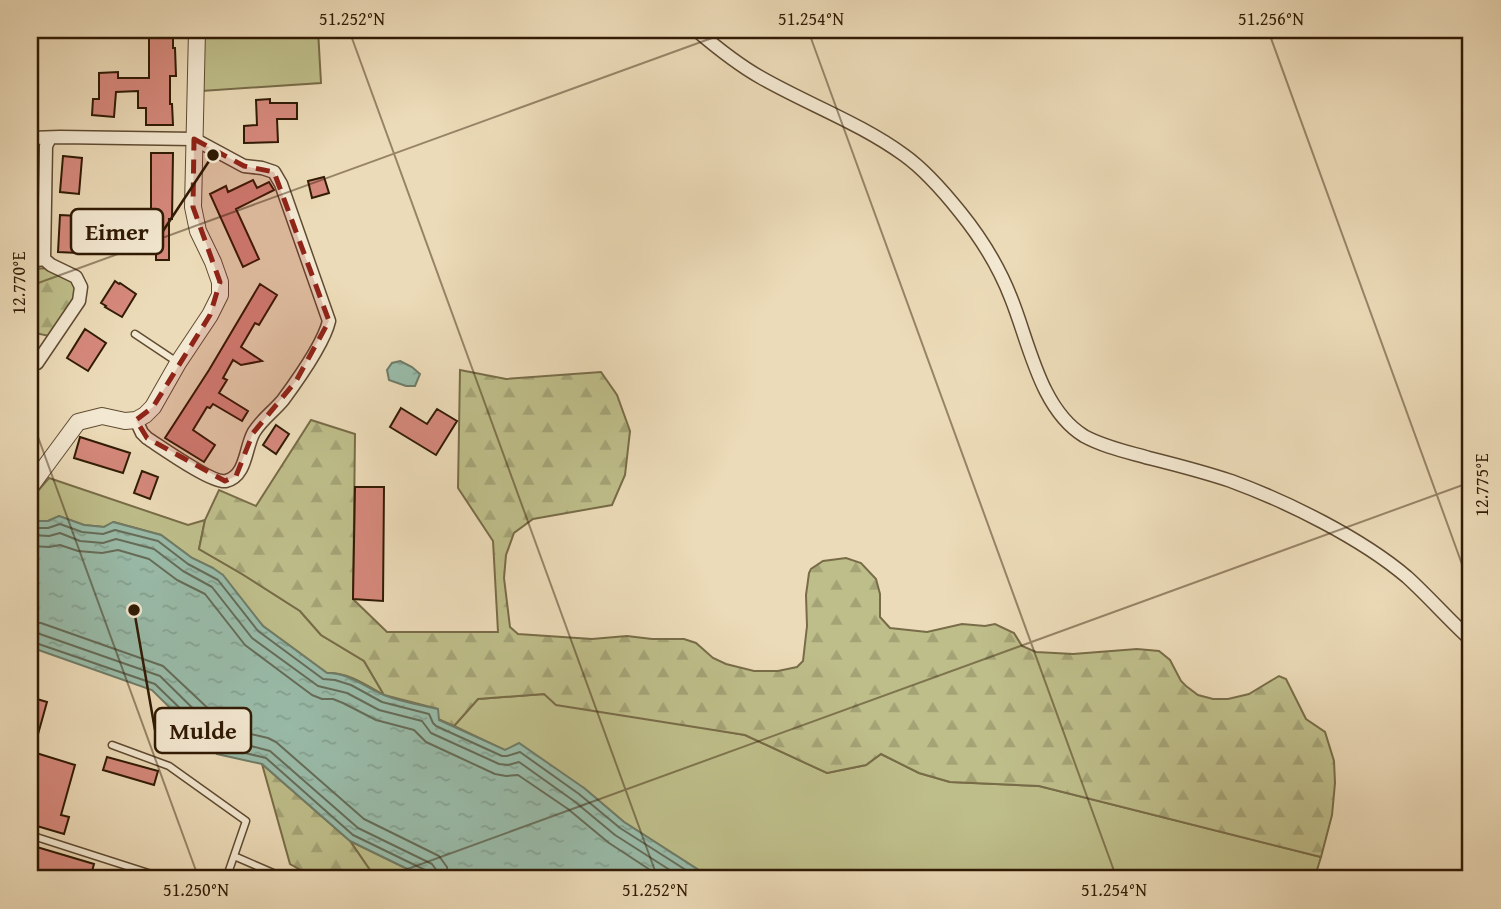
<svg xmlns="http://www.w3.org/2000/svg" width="1501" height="909" font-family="'Gentium Book Plus',serif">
  <defs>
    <pattern id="forest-firs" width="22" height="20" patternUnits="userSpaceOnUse" patternTransform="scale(1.75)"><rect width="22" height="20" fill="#bebe8a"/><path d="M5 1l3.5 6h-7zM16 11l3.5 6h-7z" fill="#a4a376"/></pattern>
    <pattern id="water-ripples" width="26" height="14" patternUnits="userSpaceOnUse" patternTransform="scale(1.75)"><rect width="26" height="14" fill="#99bcaa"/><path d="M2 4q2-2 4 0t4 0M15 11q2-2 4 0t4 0" fill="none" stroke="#84a191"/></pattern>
  </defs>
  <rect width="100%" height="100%" fill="#ecdbb8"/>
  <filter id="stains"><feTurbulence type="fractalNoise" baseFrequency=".00286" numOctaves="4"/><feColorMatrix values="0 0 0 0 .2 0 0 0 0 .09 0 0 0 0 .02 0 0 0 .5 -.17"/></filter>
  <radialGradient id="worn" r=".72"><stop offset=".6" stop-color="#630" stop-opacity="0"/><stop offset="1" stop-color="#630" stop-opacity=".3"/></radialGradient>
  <!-- grass -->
  <path fill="#bebe8a" stroke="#786c48" stroke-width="2" d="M203 30H318L321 83 202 91Z
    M49 478 188 525 205 520 199 549 242 574 300 611 321 635 364 661 384 695C366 685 348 672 327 673L263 626 213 568 192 558 161 535 114 522 104 527 84 525 59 516 48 521H35L30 516V500Z
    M544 694 668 721 745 735 827 773 866 765 881 754 919 773 950 782 1039 786 1321 857 1317 870 1321 879H722L705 874 624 822 584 788 454 726 478 699Z
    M350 841 428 879H383L372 873Z"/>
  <!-- forest -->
  <path fill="url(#forest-firs)" stroke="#786c48" stroke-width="2" d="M51 268 69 278 76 288 72 303 49 336 30 332V269Z
    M460 370 506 379 601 372 617 395 630 431 625 475 612 505 533 519 514 533 506 555 504 578 510 627 518 634 592 639 627 636 652 639H684L696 643 713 658 726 664 754 671H778L797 667 803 661 807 626 806 595 809 573 811 569 823 561 846 558 861 563 876 579 880 594V617L890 628 927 632 962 624 985 626 995 624 1014 633 1022 646 1036 652 1073 654 1137 649 1159 651 1170 660 1181 681 1186 686 1198 695 1213 699H1228L1249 694 1279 676 1286 679 1306 719 1325 732 1334 761 1335 783 1332 815 1321 857 1039 786 950 782 919 773 881 754 866 765 827 773 745 735 556 705 544 694 478 699 454 726 438 719V709L384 695 364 661 321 635 300 611 242 574 199 549 205 520 219 490 256 506 311 420 355 434 353 599 387 632H498L493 541 458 488Z
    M262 764 350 841 372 873 383 879H317L290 864Z"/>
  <!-- water -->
  <path fill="url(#water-ripples)" stroke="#6f7c68" stroke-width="2" d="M400 361 412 367 420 374 415 386H406L389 380 387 370 392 363Z
    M30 516 35 521H48L59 516 84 525 104 527 113 522 161 535 192 558 213 568 223 575 263 626 327 673C350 673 364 687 384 695 401 702 421 705 438 709L439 720 505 750 519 743 584 788 624 822 705 874 722 879H428L350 841 262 764 217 754 152 690 30 647Z"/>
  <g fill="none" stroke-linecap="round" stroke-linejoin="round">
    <!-- shore -->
    <path stroke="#656c58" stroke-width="2" d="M30 525 34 528H48L60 524 82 532 103 534 115 530 158 541 188 564 218 580 258 631 323 679 335 680 351 685 382 702 429 714 433 723 436 726 502 756H507L520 752 579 794 620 828 700 879
      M30 535 49 536 60 533 80 541 103 543 116 539 154 549 183 571 212 587 252 638 318 686 347 693 379 710 422 721 431 733 499 764 508 765 519 762 574 801 615 835 684 879
      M30 546 49 547 60 545 78 551 102 553 118 550 149 559 177 580 205 594 245 645 312 695 322 699H333L343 703 376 720 414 730 426 742 495 774 506 776 518 775 568 809 609 843 664 879
      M30 622 41 623 163 666 230 729 268 738 276 742 364 819 439 856 447 867 448 879
      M30 632 37 633 160 676 224 739 270 751 358 828 432 864 437 871 438 879
      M30 641 155 684 220 747 266 758 353 835 425 870 428 874 429 879"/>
  </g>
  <!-- building -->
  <path fill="#d6897c" stroke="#311b05" stroke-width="2" d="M149 30H173V48H175L176 76H170V104H172L173 125H146V108H138V91L116 92 114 117 92 115 93 99H99V73L118 72V78H149Z
    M270 99V103H297V119H277L278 142 244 143V126L257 125 256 100Z
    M151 153H173L172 219H169V260H156V219H151Z
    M63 156 82 158 79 194 60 192Z
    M324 177 329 193 312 198 308 181Z
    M253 180 257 188 269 182 274 190 236 209 259 259 243 267 210 194 226 186 228 192Z
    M60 215 79 216 78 253 58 252Z
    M115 281 119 284 120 283 136 294 122 317 105 307 106 306 101 303Z
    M260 284 277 295 259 325 255 323 241 347 262 361 241 365 233 360 223 378 227 380 219 393 248 411 242 421 213 404 210 408 207 407 193 430 215 445 204 462 165 438 209 370Z
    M85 329 106 343 88 371 67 358Z
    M401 408 427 424 437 409 457 421 436 455 390 427Z
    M276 425 289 434 276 454 263 445Z
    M80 437 130 453 123 473 74 458Z
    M142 471 158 477 150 499 134 493Z
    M355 487H384L383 601 353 599Z
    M30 697 47 702 33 752 75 765 61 815 69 817 64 834 30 824Z
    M107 757 158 771 154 785 103 770Z
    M30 845 94 864 90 879H30Z"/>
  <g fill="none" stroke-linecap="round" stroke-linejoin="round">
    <defs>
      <path id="service" d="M135 334 177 362
        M112 745 169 766 246 821 226 879
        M30 835 167 879
        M234 856 280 876"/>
      <path id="minor" d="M696 30C716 47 737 64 760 77 807 104 860 123 904 155 925 170 944 192 960 212 981 238 999 267 1011 298 1029 342 1040 409 1084 436 1104 447 1128 452 1149 458 1177 465 1204 472 1231 481 1288 502 1361 538 1407 577 1429 597 1449 620 1471 640
        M30 138 60 137 194 139 244 166 262 168 274 172 281 184 329 321C324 343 297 381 283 400 274 411 262 419 254 432 245 447 247 476 226 481 213 484 161 447 147 438L142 433 136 420
        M44 259 46 146 50 138
        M30 261 44 259 51 265 76 277 81 287 79 301 37 363H30"/>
      <path id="tertiary" d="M30 487 78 422 102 416 125 421 136 420 145 415 153 407 178 363 210 315 220 295V282L213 262 198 231 193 207 197 30"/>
    </defs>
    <!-- service casing -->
    <use href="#service" stroke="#604b32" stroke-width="9"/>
    <!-- minor casing -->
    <use href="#minor" stroke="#604b32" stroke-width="15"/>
    <!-- tertiary casing -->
    <use href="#tertiary" stroke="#604b32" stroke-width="18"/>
    <!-- service -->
    <use href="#service" stroke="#f3e8d1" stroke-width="6"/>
    <!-- minor -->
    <use href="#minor" stroke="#f3e8d1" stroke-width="12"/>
    <!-- tertiary -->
    <use href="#tertiary" stroke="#f3e8d1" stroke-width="16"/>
  </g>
  <!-- marked area -->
  <path fill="#8f2418" fill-opacity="0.2" stroke="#8f2418" stroke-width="5" stroke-dasharray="14 9" stroke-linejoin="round" d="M194 139 244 166 274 172 329 321 296 381 253 433 236 476 225 481 147 438 136 420 153 407 210 315 220 282 193 207Z"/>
  <!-- ticks -->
  <path fill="none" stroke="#311b05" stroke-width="2" stroke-opacity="0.45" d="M349 30 658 879M808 30 1117 879M1268 30 1471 589M30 286 734 30M30 415 199 879M380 879 1471 482"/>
  <!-- callouts -->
  <path fill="none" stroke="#311b05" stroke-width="2.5" d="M213 155L163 231M134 610L155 730"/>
  <g fill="#311b05" stroke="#f3e8d1" stroke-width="2.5">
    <circle cx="213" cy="155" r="7"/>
    <circle cx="134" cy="610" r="7"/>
  </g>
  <g fill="#f3e8d1" stroke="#311b05" stroke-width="2.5">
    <rect x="71" y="209" width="92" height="45" rx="7"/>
    <rect x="155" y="708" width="96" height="45" rx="7"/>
  </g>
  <g font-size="24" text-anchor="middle" font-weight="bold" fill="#311b05">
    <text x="117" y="240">Eimer</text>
    <text x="203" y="739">Mulde</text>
  </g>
  <!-- margin -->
  <rect width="1501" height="909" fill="none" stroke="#ecdbb8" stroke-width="77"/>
  <rect x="38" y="38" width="1424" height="832" fill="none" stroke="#311b05" stroke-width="2.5"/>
  <g font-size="18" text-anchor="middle" fill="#311b05">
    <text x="352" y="25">51.252°N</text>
    <text x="811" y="25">51.254°N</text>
    <text x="1271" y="25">51.256°N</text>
    <text transform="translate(19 283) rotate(-90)" y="6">12.770°E</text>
    <text transform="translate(1482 485) rotate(-90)" y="6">12.775°E</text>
    <text x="196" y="896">51.250°N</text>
    <text x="655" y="896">51.252°N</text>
    <text x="1114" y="896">51.254°N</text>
  </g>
  <rect width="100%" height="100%" filter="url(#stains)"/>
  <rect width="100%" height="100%" fill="url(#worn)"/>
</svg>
